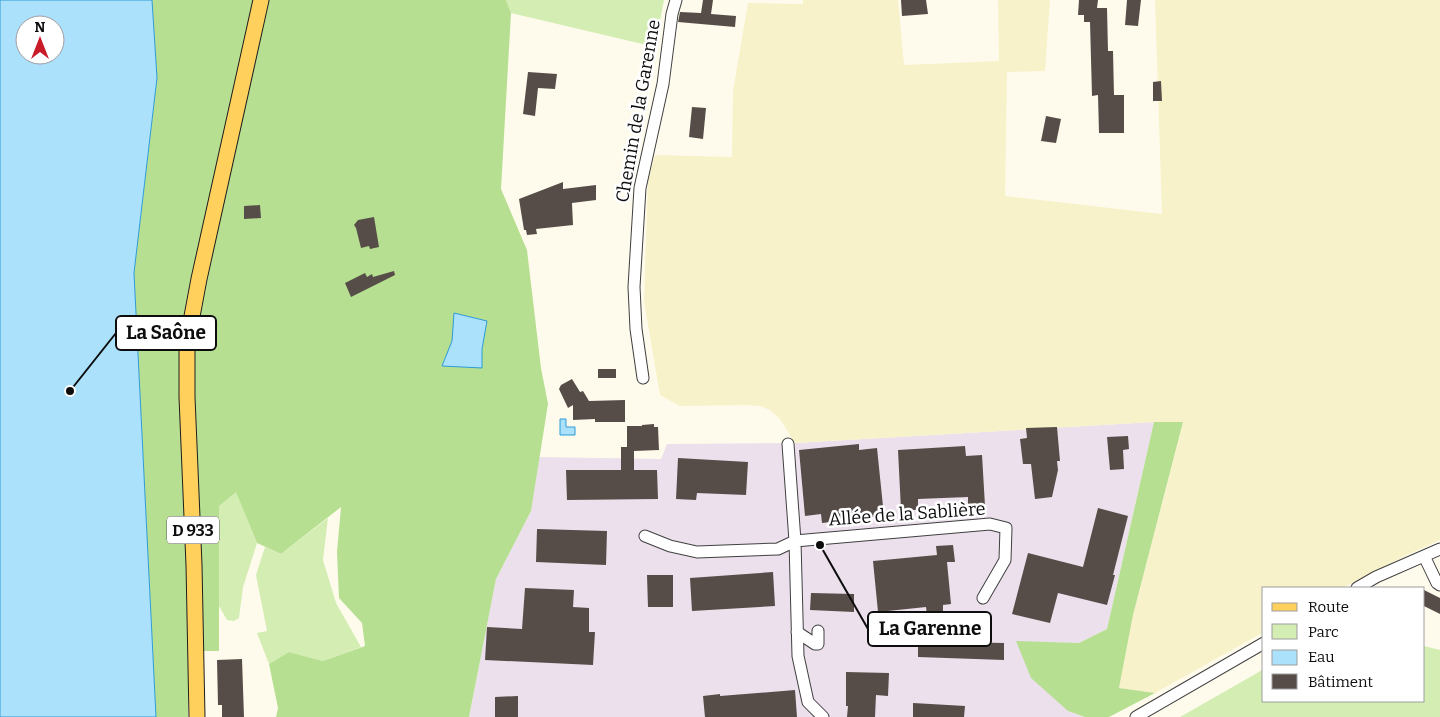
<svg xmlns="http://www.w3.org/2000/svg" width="1440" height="717" font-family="Bitter,serif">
  <rect width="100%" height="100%" fill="#fffbec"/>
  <!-- industrial -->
  <path fill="#ebe0ec" d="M1154 422 1107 629 1079 643 1016 642 1068 711 1085 717H469L496 579 531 511 539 457 661 459 667 444 795 443Z"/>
  <!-- farmland -->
  <path fill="#f7f2ca" d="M803 0H898L904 65 999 61 998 0H1050L1045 71 1007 72 1005 196 1162 214 1155 0H1440V540L1407 555 1343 588H1264V632L1155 693 1119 688 1133 615 1183 423 1154 422 795 443 780 419 770 410 760 406 746 405 680 406 660 395 644 301 648 179 655 155 732 157 733 91 748 3 803 4Z"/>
  <!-- green -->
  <path fill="#d3edb3" d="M506 0H664L655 47 511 13Z
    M236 491 257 543 243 587 239 618 234 621 227 620 219 606V506Z
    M328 518 323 560 336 603 361 647 323 661 289 652 269 664 257 633 267 631 256 575 265 547 281 554Z
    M1424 646 1440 650V717H1180L1264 669V701H1424Z"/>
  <!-- forest -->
  <path fill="#b7df91" d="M152 0H506L511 13 501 189 527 250 541 368 548 404 531 511 496 579 469 717H276L278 708 269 664 289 652 323 661 365 646 362 623 339 598 337 552 341 507 281 554 257 543 236 492 219 506V651H204L188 657V717H156L134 273 157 78Z
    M1154 422H1183L1133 615 1119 688 1155 693 1109 717H1085L1068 711 1031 678 1016 641 1079 643 1107 629Z"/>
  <!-- water -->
  <path fill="#ace1fb" stroke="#2d9bd8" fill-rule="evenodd" d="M0 0H152L157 78 134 273 156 717H0ZM25 25H55V55H25Z
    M454 313 487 321 482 349V368L442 366 452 341Z
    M560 419H566V427H575V435H560Z"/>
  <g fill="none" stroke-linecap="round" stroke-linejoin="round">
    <!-- stream -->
    <path stroke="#2d9bd8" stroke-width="3" d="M137 340 176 342"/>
  </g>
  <!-- building -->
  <path fill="#564d48" d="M703 0H713L711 14 736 16 735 27 678 22 680 12 701 13Z
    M901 0H926L928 14 902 16Z
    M1079 0H1098L1097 8H1107L1108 51H1113L1114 95H1124V133H1099L1098 95 1092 96 1090 22H1084V15H1078Z
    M1127 0H1141L1138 26 1125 25Z
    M528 72 557 74 555 89 538 88 535 116 523 114Z
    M1161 81 1162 101H1153V82Z
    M692 107 706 108 703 139 689 137Z
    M1046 116 1061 119 1056 143 1041 141Z
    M563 182V189L596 185V200L572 203 573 225 536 229 537 234 527 235 526 230H524L519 199Z
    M260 205 261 218 244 219V206Z
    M374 217 379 247 370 249 369 246 361 248 356 228 354 225 358 220Z
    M394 271 395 275 351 297 345 283 365 273 367 277 372 274 373 277Z
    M598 369H616V378H598Z
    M572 379 580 392 583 391 589 401 625 400V422H595V419L573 420V405L568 408 559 389 561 385Z
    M654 424V427H658L659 450 634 451V470H657L658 499 567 500 566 470H621V447H627V426H642V425Z
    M1057 427 1060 461H1057L1058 470 1052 497 1035 499 1031 464H1023L1020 439 1027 438 1026 428Z
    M1128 436 1129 449 1123 450 1124 469 1110 470 1107 437Z
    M859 444V450L877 448 884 516 822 523 821 514 805 516 799 450Z
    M965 446 966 456 982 455 985 506 968 507V497L918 499V510H901L898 450Z
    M678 458 748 462 746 495 697 493 696 500 676 499Z
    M1098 508 1128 516 1113 575H1115L1107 605 1058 593 1050 623 1012 614 1028 553 1083 567Z
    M537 529 607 531 606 565 536 562Z
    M953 545 955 562H947L951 604 943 605V613L927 615 926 607 878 612 873 561 937 555 936 546Z
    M773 572 775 606 692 611 690 578Z
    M647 575H673V607H648Z
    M525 588 574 590 573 607 589 608V632H595L593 665 485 660 487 627 522 629Z
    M1424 590 1440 598V614L1424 606Z
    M811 593 854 594V612L810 610Z
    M918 638 954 640V642L1004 643V660L918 657Z
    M242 659 244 717H222V705H218L217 660Z
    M846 672 889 673 888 696 876 695 875 717H847L848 706H846Z
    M795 690 797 717H705L703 696 720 694V696Z
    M518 696V717H495V697Z
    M913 703 965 706 964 717H913Z"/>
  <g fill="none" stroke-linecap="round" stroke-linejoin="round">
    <defs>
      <path id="minor" d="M643 378 636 329 634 287 640 188 663 84 672 14 676 0
        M788 444 795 541 798 656 808 702 823 717
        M645 536 670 546 697 552 778 549 795 541 990 524 1006 528 1005 560 983 598
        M1424 556 1437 583 1440 585
        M1357 588 1376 577 1440 549
        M797 632 815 644H818V631
        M1136 717 1264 643"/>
      <path id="major" d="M197 717 194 565 187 397V343L199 279 261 0"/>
    </defs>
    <!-- minor casing -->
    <use href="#minor" stroke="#404040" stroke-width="13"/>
    <!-- major casing -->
    <use href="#major" stroke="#1e1e1e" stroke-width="17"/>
    <!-- minor -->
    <use href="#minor" stroke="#fff" stroke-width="11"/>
    <!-- major -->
    <use href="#major" stroke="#ffd15c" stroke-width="15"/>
  </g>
  <g text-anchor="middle" stroke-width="5" stroke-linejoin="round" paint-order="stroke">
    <!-- shield labels -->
    <rect fill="#fff" stroke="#565656" stroke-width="1" x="167" y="516.5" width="52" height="27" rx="4"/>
    <g font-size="16" font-weight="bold" fill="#0d0d0d">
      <text x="193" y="536">D 933</text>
    </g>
    <!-- street labels -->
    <g font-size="18" fill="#0d0d0d" stroke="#fff">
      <text transform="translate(638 111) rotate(-80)" y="6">Chemin de la Garenne</text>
      <text transform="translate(907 514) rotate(-4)" y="6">Allée de la Sablière</text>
    </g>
  </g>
  <!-- callouts -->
  <path fill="none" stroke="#0d0d0d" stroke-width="2" d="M70 391L116 333M820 545L868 629"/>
  <g fill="#0d0d0d" stroke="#fff" stroke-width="2">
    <circle cx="70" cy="391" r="5"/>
    <circle cx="820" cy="545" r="5"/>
  </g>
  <g fill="#fff" stroke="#0d0d0d" stroke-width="2">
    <rect x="116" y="316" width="100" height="34" rx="5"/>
    <rect x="868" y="612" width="123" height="34" rx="5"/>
  </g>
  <g font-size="19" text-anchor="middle" font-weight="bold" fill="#0d0d0d">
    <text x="166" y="339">La Saône</text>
    <text x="930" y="635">La Garenne</text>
  </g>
  <!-- legend -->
  <rect x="1262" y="587" width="162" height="115" fill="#ffffff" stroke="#9e9e9e"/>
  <rect x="1272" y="603" width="25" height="8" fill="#ffd15c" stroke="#9e9e9e"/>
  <text x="1308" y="612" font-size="15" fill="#0d0d0d">Route</text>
  <rect x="1272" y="624" width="25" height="15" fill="#d3edb3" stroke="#9e9e9e"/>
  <text x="1308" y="637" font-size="15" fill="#0d0d0d">Parc</text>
  <rect x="1272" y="650" width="25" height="15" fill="#ace1fb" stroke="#9e9e9e"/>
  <text x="1308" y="662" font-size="15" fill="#0d0d0d">Eau</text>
  <rect x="1272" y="674" width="25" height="15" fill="#564d48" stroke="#9e9e9e"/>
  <text x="1308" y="687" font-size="15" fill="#0d0d0d">Bâtiment</text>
  <!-- north arrow -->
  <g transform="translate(40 40)"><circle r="24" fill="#ffffff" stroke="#9e9e9e"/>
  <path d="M0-4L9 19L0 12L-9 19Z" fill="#c81a29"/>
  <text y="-8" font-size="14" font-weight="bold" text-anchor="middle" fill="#0d0d0d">N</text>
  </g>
</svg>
